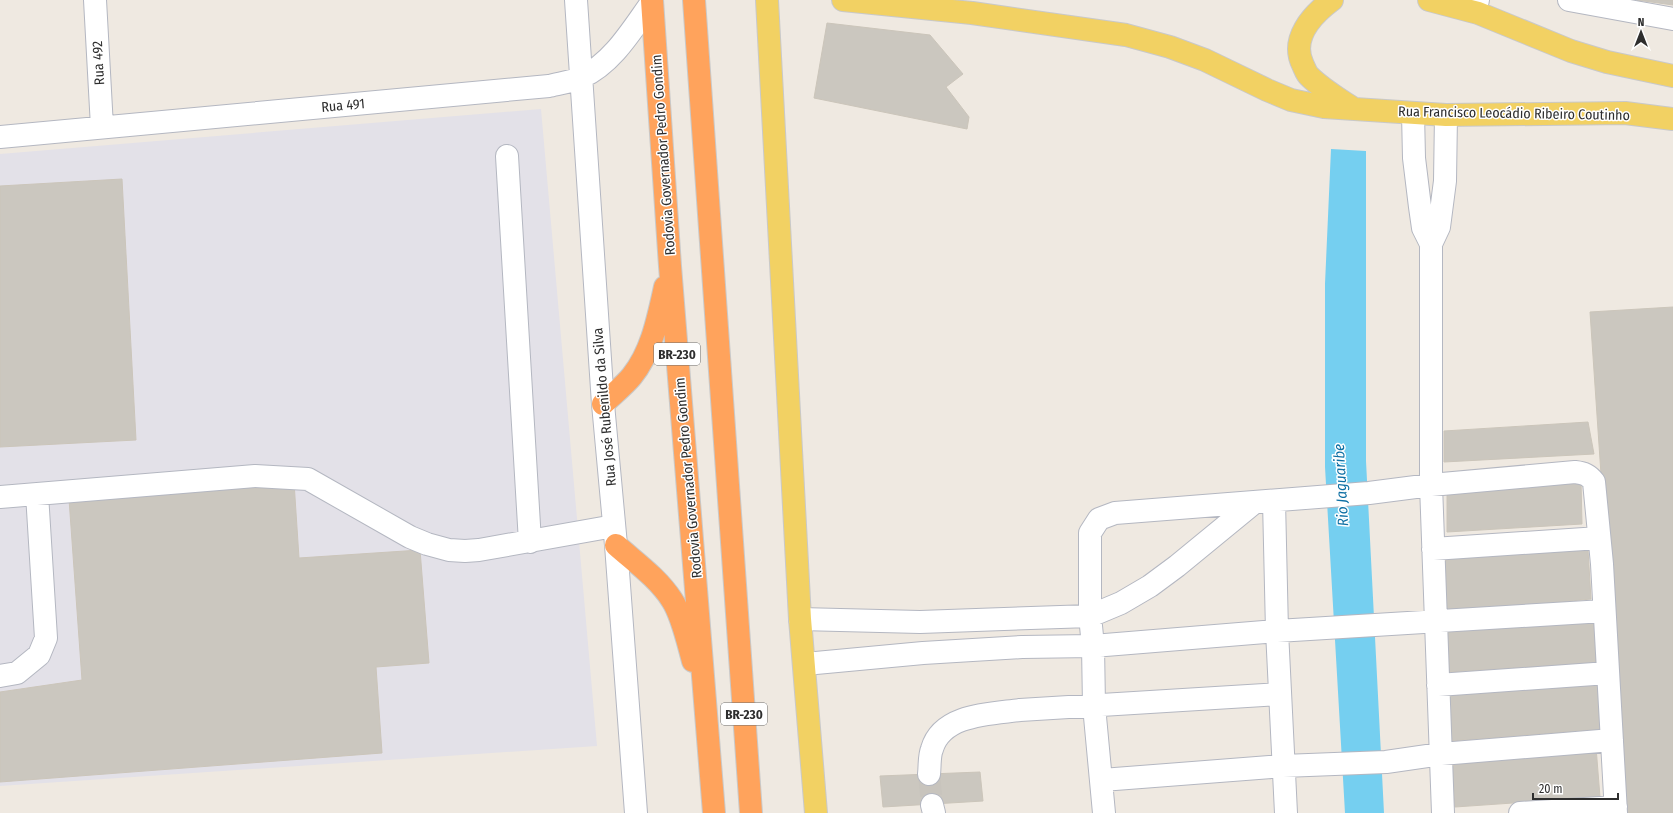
<svg xmlns="http://www.w3.org/2000/svg" width="1673" height="813" font-family="'Fira Sans Condensed',sans-serif">
  <rect width="100%" height="100%" fill="#efe9e1"/>
  <!-- industrial -->
  <path fill="#e3e1e8" d="M541 109 597 746 0 786V154Z"/>
  <!-- water -->
  <path fill="#75cff0" d="M1331 149 1366 151V461L1384 813H1345L1325 467V284Z"/>
  <!-- building -->
  <path fill="#cbc7bf" stroke="#cbc5ba" d="M1637 0H1673V5Z
    M827 23 930 35 963 74 946 87 969 117 967 129 814 98Z
    M122 179 136 440 0 447V186Z
    M1673 307V813H1624L1590 312Z
    M1588 422 1594 454 1444 462V431Z
    M1581 481 1582 524 1447 532V487Z
    M294 482 299 558 420 550 429 663 376 667 382 753 0 782V692L82 680 69 499Z
    M1588 550 1591 599 1446 613 1445 559Z
    M1595 618 1596 663 1448 672 1445 627Z
    M1600 684 1602 729 1451 741 1448 694Z
    M1596 747 1600 797 1455 807 1452 759Z
    M980 772 983 801 883 807 880 776Z"/>
  <g fill="none" stroke-linecap="round" stroke-linejoin="round">
    <!-- minor-tunnel -->
    <path stroke="#c8c4bd" stroke-width="22" stroke-dasharray="22 11" stroke-linecap="butt" d="M929 774 932 805"/>
    <defs>
      <path id="minor" d="M95 0 102 127
        M576 0 603 404 616 545 636 813
        M1569 0 1673 19
        M1448 4 1478 0
        M1413 113 1414 158 1420 207 1423 228 1431 244 1439 227 1445 181 1446 115
        M0 137 549 86C560 83 572 82 582 77 613 63 633 28 652 2
        M507 156 530 542
        M1431 244V485L1443 813
        M0 497 255 476 308 479 410 537 427 544 449 550 465 551 479 550 614 526
        M1274 501 1277 631 1286 813
        M1433 549 1599 538
        M1604 611 1277 631 1093 646 1090 616V533L1099 519 1115 513 1369 493 1431 485 1575 472C1584 473 1589 475 1594 482L1602 564 1616 813
        M800 619 920 622 1090 616 1121 603 1150 586 1177 566 1255 502
        M805 664 923 653 1022 647 1093 646 1094 706 1104 813
        M0 676 17 673 39 655 46 638 37 494
        M1438 685 1608 673
        M929 774C930 766 929 756 932 749 942 714 990 714 1020 710L1280 694
        M1102 780 1283 766 1386 762 1441 754 1612 740
        M932 805 934 813
        M1520 813 1616 807"/>
      <path id="major" d="M767 0 800 619 816 813
        M843 0 972 13 1126 35 1170 47 1205 60 1267 90 1291 100 1324 107 1446 115 1625 113 1673 119
        M1332 0C1312 15 1290 39 1303 65 1305 69 1306 73 1309 76 1322 89 1339 99 1354 109
        M1429 0 1478 13 1571 51 1607 62 1673 76"/>
      <path id="highway" d="M652 0 670 266 714 813
        M694 0 751 813
        M603 404C612 395 624 386 632 376 652 351 658 318 665 287
        M616 545C635 562 658 578 672 600 682 615 688 643 693 661"/>
    </defs>
    <!-- minor casing -->
    <use href="#minor" stroke="#b4b7c1" stroke-width="24"/>
    <!-- major casing -->
    <use href="#major" stroke="#c9c9c9" stroke-width="24"/>
    <!-- highway casing -->
    <use href="#highway" stroke="#c9c9c9" stroke-width="24"/>
    <!-- minor -->
    <use href="#minor" stroke="#fff" stroke-width="22"/>
    <!-- major -->
    <use href="#major" stroke="#f2d163" stroke-width="22"/>
    <!-- highway -->
    <use href="#highway" stroke="#ffa35c" stroke-width="22"/>
  </g>
  <g text-anchor="middle" stroke-width="3" stroke-linejoin="round" paint-order="stroke">
    <!-- shield labels -->
    <g fill="#fff" stroke="#6d6d6d" stroke-width="1">
      <rect x="654" y="343" width="46" height="22" rx="3"/>
      <rect x="721" y="703" width="46" height="22" rx="3"/>
    </g>
    <g font-size="13" font-weight="bold" fill="#2e2e2e">
      <text x="677" y="359">BR-230</text>
      <text x="744" y="719">BR-230</text>
    </g>
    <!-- street labels -->
    <g font-size="14" fill="#2e2e2e" stroke="#fff">
      <text transform="translate(98 63) rotate(-93)" y="5">Rua 492</text>
      <text transform="translate(343 105) rotate(-5)" y="5">Rua 491</text>
      <text transform="translate(1514 113) rotate(1)" y="5">Rua Francisco Leocádio Ribeiro Coutinho</text>
      <text transform="translate(663 155) rotate(-94)" y="5">Rodovia Governador Pedro Gondim</text>
      <text transform="translate(604 407) rotate(-95)" y="5">Rua José Rubenildo da Silva</text>
      <text transform="translate(688 478) rotate(-95)" y="5">Rodovia Governador Pedro Gondim</text>
    </g>
    <!-- water labels -->
    <g font-size="15" font-style="italic" fill="#0d6fa3" stroke="#fff">
      <text transform="translate(1341 485) rotate(-93)" y="5">Rio Jaguaribe</text>
    </g>
  </g>
  <!-- north arrow -->
  <g transform="translate(1641 32)" stroke="#ffffff" stroke-width="3" paint-order="stroke">
  <path d="M0-3L7 15L0 10L-7 15Z" fill="#2e2e2e"/>
  <text y="-6" font-size="11" font-weight="bold" text-anchor="middle" fill="#2e2e2e">N</text>
  </g>
  <!-- scale -->
  <path d="M1533 793v6h85v-6" fill="none" stroke="#2e2e2e" stroke-width="2"/>
  <text x="1539" y="793" font-size="12" fill="#2e2e2e" stroke="#ffffff" stroke-width="3" paint-order="stroke">20 m</text>
</svg>
